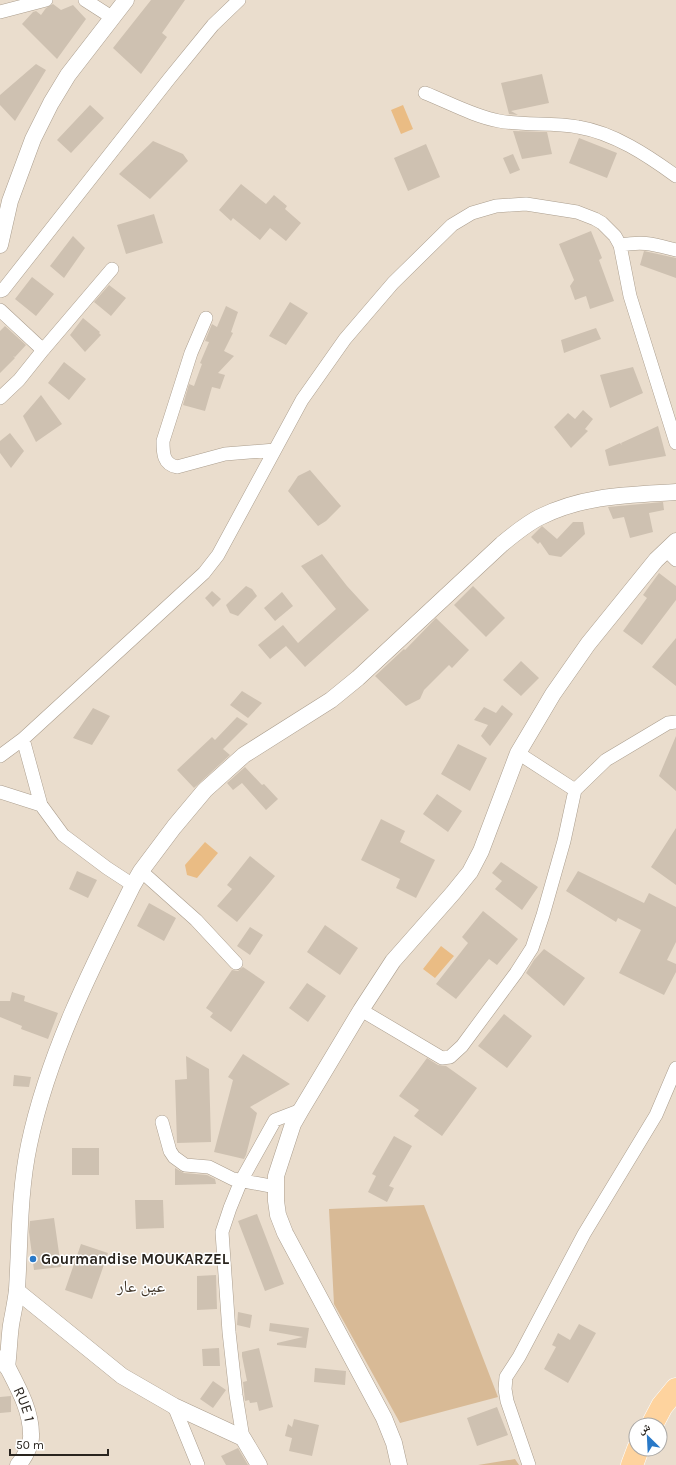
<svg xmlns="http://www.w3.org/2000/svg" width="676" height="1465" font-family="Karla,'Noto Naskh Arabic',sans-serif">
  <rect width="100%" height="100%" fill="#eaddcd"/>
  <!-- green -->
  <path fill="#d8ba96" d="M424 1205 498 1397 400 1423 334 1304 329 1209Z
    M515 1459 519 1465H478Z"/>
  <!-- water -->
  <path fill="#eabc84" d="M403 105 413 129 401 134 391 110Z
    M205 842 218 853 197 878 187 875 185 865Z
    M441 946 454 956 435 978 423 969Z"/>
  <!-- building -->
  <path fill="#cec1b1" d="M151 0H185L162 33 167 37 141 74 113 48Z
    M53 4 61 10 73 5 86 19 57 59 22 24 33 12 36 11 41 15 46 8Z
    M36 64 46 70 15 121 0 105V95Z
    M542 74 549 103 511 111 518 115 509 114 501 83Z
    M90 105 104 118 71 153 57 140Z
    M513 131 547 132 552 154 522 159Z
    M579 138 617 153 607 178 569 163Z
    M153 141 183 154 188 161 150 199 119 174Z
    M426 144 440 177 408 191 394 158Z
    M513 154 520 170 510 174 503 158Z
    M241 184 266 204 274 195 287 206 285 209 301 223 286 241 270 228 260 240 233 218 231 221 219 210Z
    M154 214 163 243 126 254 117 225Z
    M591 231 602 258 599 260 614 301 590 309 586 296 575 300 570 286 574 280 559 244Z
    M73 236 85 248 64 278 50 266Z
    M644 251 676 258V278L640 265Z
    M32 277 54 294 36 316 15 299Z
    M109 285 126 298 111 316 94 302Z
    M290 302 308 313 286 345 269 336Z
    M226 306 238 312 231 332 233 333 224 351 234 356 218 373 225 375 220 389 212 387 205 411 183 405 189 384 194 386 202 364 200 363 209 342 205 341 212 324 217 327Z
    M83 318 100 332 99 333 101 335 85 352 70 335Z
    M5 326 26 345 15 357 13 356 15 358 0 373V331Z
    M596 328 601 339 564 353 561 340Z
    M64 362 86 379 69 400 48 383Z
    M633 367 643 393 610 408 600 375Z
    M41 395 62 424 36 442 23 416Z
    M583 410 593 419 585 429 588 431 571 448 554 427 568 413 575 419Z
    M658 426 666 456 609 466 605 450 620 443 622 445 621 443Z
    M10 433 24 451 11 468 0 453V441Z
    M310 470 341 506 326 521 318 526 288 491 298 476Z
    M663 502 664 510 649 513 653 532 630 538 624 517 613 519 608 507Z
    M573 522H583L585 534 561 557 549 555 540 542 538 544 531 537 542 526 557 539Z
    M322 554 347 586 369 610 305 667 286 646 270 659 258 645 283 625 298 643 336 609 301 566Z
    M659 573 676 586V600L642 645 623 631 647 598 643 595Z
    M246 586 252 589 257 596 238 616 230 613 226 605Z
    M473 586 505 618 486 637 454 605Z
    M212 591 221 599 213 607 205 598Z
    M282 592 293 606 275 621 264 608Z
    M436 618 469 650 452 668 449 665 424 690 420 699 406 706 375 676 404 649 405 650Z
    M676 638V686L652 667Z
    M521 661 539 678 521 696 503 680Z
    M242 691 262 703 248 718 230 705Z
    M502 705 513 714 490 746 481 736 488 725 474 720 484 707 496 713Z
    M93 708 110 716 92 745 73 738Z
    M237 717 248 724 223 749 230 755 194 788 177 770 212 737 215 740Z
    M676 736V791L659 776Z
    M458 744 487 758 470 791 441 774Z
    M245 767 262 785 264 784 278 799 266 810 242 783 233 790 227 783Z
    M437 794 462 811 448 832 423 814Z
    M381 819 405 831 400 842 435 860 416 898 396 888 400 879 361 860Z
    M676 828V885L651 867Z
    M250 856 275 876 237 922 217 906 232 889 227 885Z
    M501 862 538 887 522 910 495 889 502 881 492 873Z
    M77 871 97 880 88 898 69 889Z
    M578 871 644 903 649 893 676 907V942L667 960 676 964V972L664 995 619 973 641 930 618 918 616 922 566 891Z
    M149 903 176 918 164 941 137 926Z
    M483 911 518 939 497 965 489 959 456 999 436 984 468 943 462 937Z
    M325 925 358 948 340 975 307 952Z
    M250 927 263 935 250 955 237 946Z
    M544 949 585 978 564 1006 526 973 534 960Z
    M243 967 265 982 231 1032 210 1017 213 1013 206 1008 232 970 238 971Z
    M307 983 326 996 308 1022 289 1008Z
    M12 992 25 996 24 1001 58 1013 48 1039 21 1029 22 1026 0 1017V1001H10Z
    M504 1014 532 1036 507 1068 478 1046Z
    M243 1054 290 1084 250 1107 257 1113 246 1155 244 1159 214 1152 233 1080 228 1077Z
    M186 1056 209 1069 211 1142 177 1143 175 1080 187 1079Z
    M427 1058 438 1065 446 1066 477 1088 442 1136 414 1116 419 1110 399 1096Z
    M14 1075 31 1077 29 1087 13 1086Z
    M394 1136 412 1146 389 1186 394 1188 387 1202 368 1192 376 1176 372 1174Z
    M72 1148H99V1175H72Z
    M175 1168 184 1173 207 1175 215 1179 216 1184 175 1185Z
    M135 1200H163L164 1228 136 1229Z
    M257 1214 284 1284 265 1291 238 1221Z
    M54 1218 61 1267 34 1270 29 1232 30 1221Z
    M81 1244 108 1253 92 1299 65 1290Z
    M216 1275 217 1309 197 1310V1276Z
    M238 1312 252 1315 250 1328 237 1325Z
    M270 1323 309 1328 306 1348 277 1345V1343L303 1337 269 1331Z
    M579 1324 596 1333 568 1383 544 1369 556 1347 552 1345 558 1333 570 1340Z
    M219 1348 220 1366H203L202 1349Z
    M259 1348 273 1407 259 1411 257 1402 250 1403 249 1400 245 1401 243 1382 247 1381 242 1356V1352Z
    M315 1368 346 1371 345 1385 314 1382Z
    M213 1381 226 1390 213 1408 200 1399Z
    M11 1396V1412L0 1413V1397Z
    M497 1407 508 1435 477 1446 467 1418Z
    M294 1419 319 1425 312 1456 289 1451 292 1438 285 1436 288 1424 292 1427Z
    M238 1448 248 1465H226L221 1456Z"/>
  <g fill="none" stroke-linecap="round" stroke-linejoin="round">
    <defs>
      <path id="minor" d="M85 0 113 18
        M0 12 46 0
        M425 93C448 102 473 116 499 121 525 126 552 122 578 127 614 133 647 155 676 176
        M620 245C645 241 652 244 676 250
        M0 291 3 290 169 79 213 25 239 0
        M0 310 43 350
        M206 318 191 353 163 441C163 453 163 464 177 467L225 454 275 450
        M0 398 19 380 43 350 112 269
        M666 550 676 560
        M23 739 41 805
        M518 753 575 790
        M0 756 23 739 204 573 218 555 302 400 345 339 393 283 452 225 472 213 496 206 526 204 577 212 595 219 602 223 615 236 620 245 630 296 676 443
        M0 792 41 805 63 835 107 868 133 885
        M141 871 196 920 236 963
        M361 1010 442 1058 450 1057 462 1046 516 973 532 948 543 915 564 841 575 790 606 760 668 723 676 722
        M162 1122 170 1151 174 1157 185 1165 209 1167 233 1179 276 1187
        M174 1406 198 1465
        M243 1438 236 1395 229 1332 222 1232 230 1208 241 1181 275 1120 301 1110
        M529 1465 507 1401 505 1389 506 1377 519 1357 584 1234 656 1115 676 1068"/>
      <g id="tertiary">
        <path d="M0 245 10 201 33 139 51 103 68 75 126 0"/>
        <path d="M17 1291 122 1376 174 1406 243 1438 259 1465"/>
        <path id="s1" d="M3 1358C14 1381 31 1407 31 1434 32 1444 25 1457 18 1465"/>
        <path d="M7 1367C9 1353 9 1339 11 1325 13 1313 16 1301 17 1289 20 1241 19 1192 29 1145 48 1054 92 967 133 885L141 871 174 827 205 790 244 755 331 700 358 678 502 544C514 534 526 524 540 517 584 495 628 495 676 492"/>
        <path d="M399 1465 394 1443 384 1418 285 1233 278 1215 276 1201V1176L293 1124 301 1110 361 1010 393 961 453 893 470 872 481 851 518 753 553 694 588 644 656 560 676 541"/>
      </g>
      <path id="trunk" d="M652 1425 662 1406 676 1389
        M632 1465 638 1449"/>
    </defs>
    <!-- minor casing -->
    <use href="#minor" stroke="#ab9e8e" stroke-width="14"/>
    <!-- tertiary casing -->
    <use href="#tertiary" stroke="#ab9e8e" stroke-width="17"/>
    <!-- trunk casing -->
    <use href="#trunk" stroke="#fff" stroke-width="23"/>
    <!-- minor -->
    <use href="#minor" stroke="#fff" stroke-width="13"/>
    <!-- tertiary -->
    <use href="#tertiary" stroke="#fff" stroke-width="16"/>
    <!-- trunk -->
    <use href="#trunk" stroke="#fed39e" stroke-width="22"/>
  </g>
  <!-- markers -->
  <circle fill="#2979c8" stroke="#fff" stroke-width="1.5" cx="33" cy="1259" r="4"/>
  <g text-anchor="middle" stroke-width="3" stroke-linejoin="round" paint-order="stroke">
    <!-- poi labels -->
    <g font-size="15" font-weight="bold" fill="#29241e" stroke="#fff" text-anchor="start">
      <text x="41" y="1264">Gourmandise MOUKARZEL</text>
    </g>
    <!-- street labels -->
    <g font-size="15" fill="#29241e" stroke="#fff">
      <text dy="5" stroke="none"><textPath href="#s1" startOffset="51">RUE 1</textPath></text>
    </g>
    <!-- quarter labels -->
    <g font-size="17" fill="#413629" stroke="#fff">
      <text x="141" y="1292">عين عار</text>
    </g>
  </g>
  <!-- north arrow -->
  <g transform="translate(648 1437) rotate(336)"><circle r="19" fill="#ffffff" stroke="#a9a7a5"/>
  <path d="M0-3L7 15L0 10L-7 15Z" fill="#2979c8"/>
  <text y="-6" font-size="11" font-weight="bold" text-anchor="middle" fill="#29241e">ش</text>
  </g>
  <!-- scale -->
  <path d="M10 1449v6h98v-6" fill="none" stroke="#29241e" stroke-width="2"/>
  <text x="16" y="1449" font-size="12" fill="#29241e" stroke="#ffffff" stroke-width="3" paint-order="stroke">50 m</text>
</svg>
